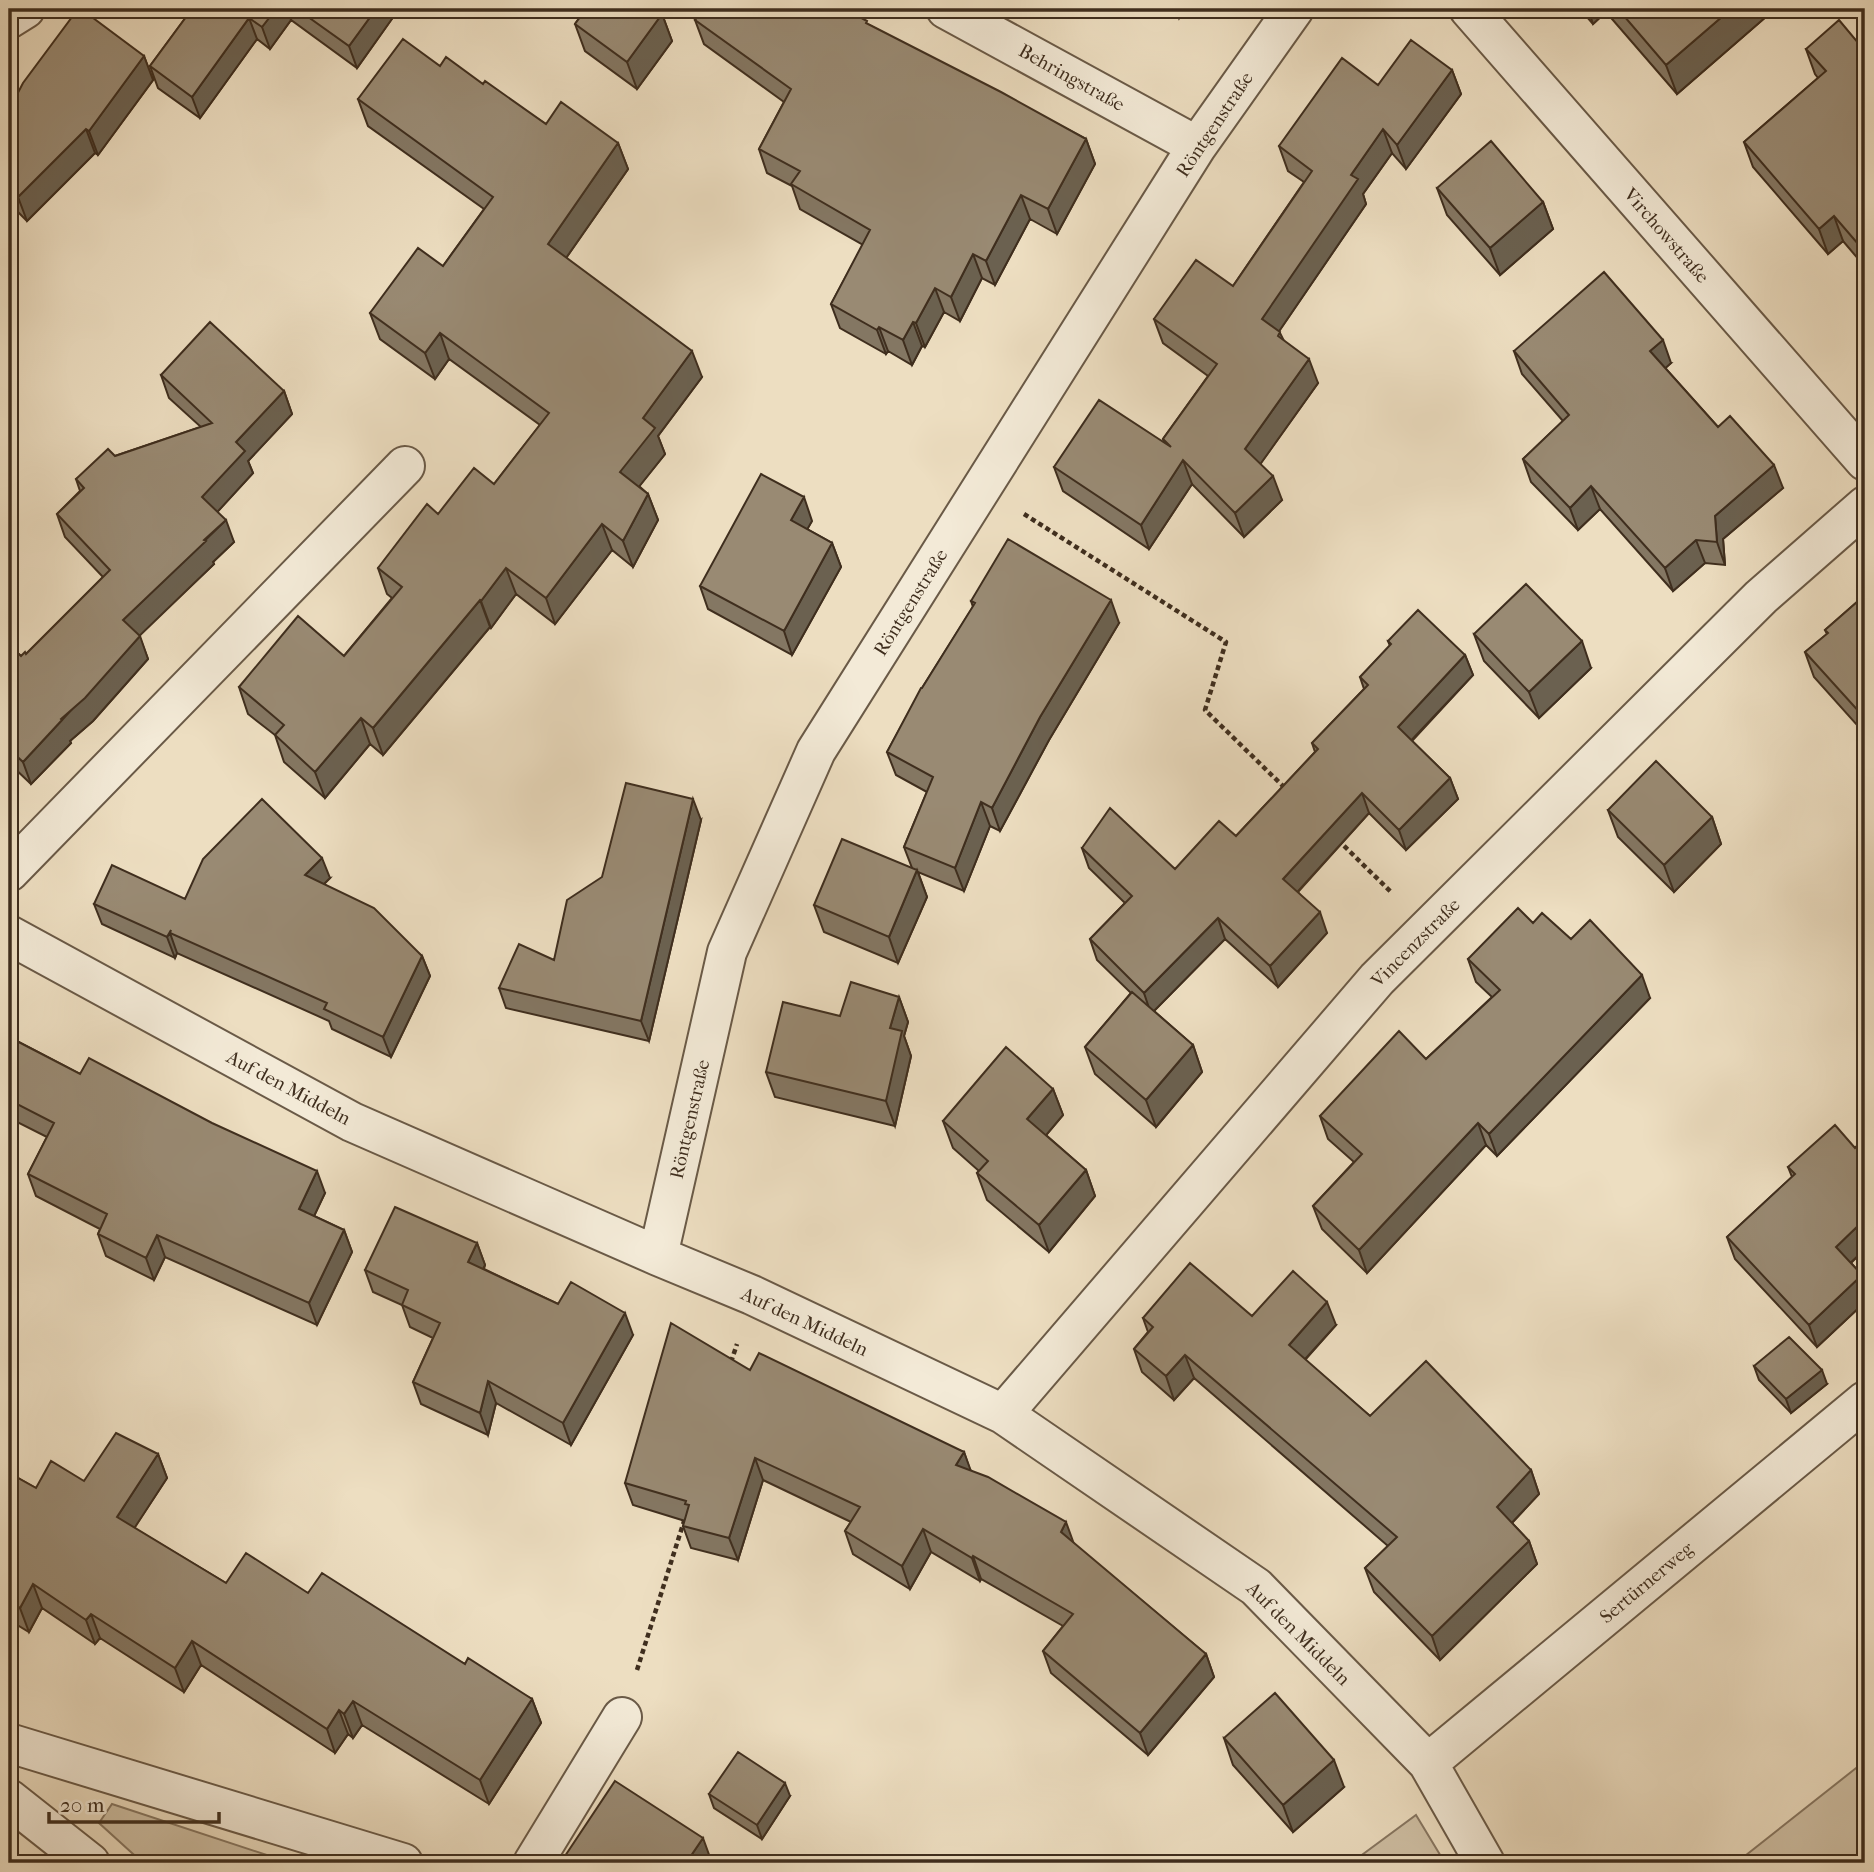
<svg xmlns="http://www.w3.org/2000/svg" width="1874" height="1872" font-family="'IM FELL French Canon',serif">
  <rect width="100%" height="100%" fill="#eddec1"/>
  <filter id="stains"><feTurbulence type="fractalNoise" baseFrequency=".00286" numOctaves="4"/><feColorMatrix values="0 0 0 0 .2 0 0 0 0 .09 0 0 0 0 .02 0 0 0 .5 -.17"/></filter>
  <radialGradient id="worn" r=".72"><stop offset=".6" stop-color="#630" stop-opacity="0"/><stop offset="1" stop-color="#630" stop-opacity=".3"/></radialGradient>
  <!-- green -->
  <path fill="#cfc0a5" stroke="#877762" stroke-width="2" d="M1865 1761V1863H1736Z
    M112 1804 291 1863H143L99 1823Z
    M1416 1815 1445 1863H1351Z"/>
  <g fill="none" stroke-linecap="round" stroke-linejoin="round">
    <defs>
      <path id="minor" d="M946 9 1197 146
        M1469 9 1865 461
        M9 19 25 9
        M9 872 405 466
        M9 935 352 1122 658 1256 752 1295 1003 1414 1256 1587 1428 1763 1485 1863
        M658 1256 727 952 816 751 1197 146 1294 9
        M1003 1414 1377 979 1761 597 1865 506
        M9 1743 403 1863
        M1428 1763 1865 1401
        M9 1799 90 1863
        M533 1863 622 1717"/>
    </defs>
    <!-- minor casing -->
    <use href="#minor" stroke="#6a5a47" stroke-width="42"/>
    <!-- path -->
    <path stroke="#3f2e1e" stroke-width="4.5" stroke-dasharray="5 3.5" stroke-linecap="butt" d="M1024 514 1226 642 1205 710 1287 790
      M1338 840 1392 893
      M731 1362 737 1344
      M637 1670 685 1518"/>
    <!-- minor -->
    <use href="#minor" stroke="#f3ead7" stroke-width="38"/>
  </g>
  <!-- wall -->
  <path fill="#847763" stroke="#3f2e1e" stroke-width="2" d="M192 9H391L394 16 357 68 291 20 270 49 257 39 200 118 158 88 150 66Z
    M570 9H654L662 14 672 41 637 89 585 51 575 24 580 17Z
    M1156 9H1183L1179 18Z
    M1580 9H1775L1677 94 1606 12 1593 24Z
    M695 20 869 25 1086 139 1095 164 1057 234 1030 219 995 285 982 278 960 321 944 312 925 347 922 346 912 365 888 351 886 354 840 328 831 304 863 245 800 209 792 186 767 173 759 149 784 102 704 44Z
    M1806 49 1865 51V267L1843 241 1828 254 1753 167 1744 142 1818 78 1815 74Z
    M144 56 153 80 98 155 95 153 27 221 9 203V110Z
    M440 66 483 84 546 124 618 143 628 169 566 258 702 377 658 436 665 454 639 486 648 494 658 520 633 567 612 550 555 624 516 594 491 628 490 627 383 755 370 744 325 798 284 762 275 735 248 714 239 687 344 656 392 598 387 594 378 568 438 514 494 484 540 425 449 359 435 379 380 339 370 313 443 266 484 209 368 126 358 99Z
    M1452 70 1461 94 1406 169 1392 153 1363 194 1366 204 1279 331 1284 341 1318 383 1260 464 1282 500 1244 537 1192 484 1149 549 1063 491 1054 467 1164 443 1163 439 1208 376 1163 343 1154 319 1233 286 1304 182 1288 171 1279 146 1378 85Z
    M1437 188 1543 202 1553 229 1500 275 1447 215Z
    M1514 351 1671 363 1665 368 1718 427 1783 488 1723 539 1725 565 1705 563 1673 591 1600 509 1578 530 1531 482 1523 459 1563 421 1522 374Z
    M161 375 284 391 292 414 248 461 253 473 217 512 234 542 213 562 214 564 139 635 148 659 93 721 70 741 71 743 31 784 9 763V645L21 656 26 654 103 577 65 537 57 514 80 491 76 479 115 456 201 427 169 398Z
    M812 521 807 529 832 543 841 567 792 655 708 609 700 586Z
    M1865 595V734L1814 677 1805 652 1827 634 1825 630Z
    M971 601 1119 623 1049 740 1000 831 990 826 964 891 918 872 927 897 898 963 824 932 814 905 912 868 904 847 927 792 896 775 887 752 922 688 973 607Z
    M1474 634 1591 668 1539 718 1484 661Z
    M1388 641 1465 655 1473 675 1412 741 1450 778 1458 799 1406 850 1369 813 1298 892 1327 933 1278 987 1225 939 1154 1011 1193 1045 1202 1072 1156 1127 1095 1074 1085 1047 1131 993 1097 960 1090 939 1125 903 1089 868 1082 848 1175 869 1236 836 1315 752 1312 743 1364 689 1360 677 1390 646Z
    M1608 810 1712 817 1721 844 1674 892 1618 837Z
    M701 820 649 1041 506 1008 499 988 554 960Z
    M330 878 324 884 422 956 430 976 391 1057 332 1029 329 1021 177 953 175 958 102 924 94 904 185 899Z
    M1533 923 1571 939 1650 998 1497 1156 1486 1145 1367 1273 1322 1229 1313 1206 1354 1162 1328 1139 1320 1116 1426 1059 1492 997 1476 982 1468 959Z
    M899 997 908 1022 904 1036 911 1056 895 1126 775 1097 766 1072 840 1016Z
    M9 1037 80 1074 325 1193 314 1216 344 1230 352 1252 317 1325 165 1257 154 1280 106 1256 98 1234 100 1229 36 1196 28 1174 47 1137 9 1118Z
    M1053 1089 1063 1115 1046 1135 1086 1170 1095 1196 1049 1252 987 1200 977 1173 979 1171 953 1148 943 1121Z
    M1865 1138V1249L1851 1263 1862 1275 1865 1285V1302L1817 1347 1735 1259 1727 1237 1792 1177 1788 1167 1855 1148Z
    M477 1243 485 1265 484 1269 558 1304 633 1335 571 1445 496 1403 488 1435 421 1404 413 1382 433 1338 410 1327 402 1305 373 1292 365 1270Z
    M1252 1316 1336 1325 1305 1360 1370 1416 1531 1470 1539 1494 1512 1523 1529 1541 1537 1564 1440 1660 1374 1592 1365 1568 1388 1546 1194 1378 1174 1400 1142 1372 1134 1349 1148 1332 1143 1318Z
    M1754 1366 1827 1384 1791 1413 1759 1380Z
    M750 1370 964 1452 970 1470 1074 1544 1206 1654 1214 1677 1148 1755 1051 1673 1043 1651 1063 1626 981 1579 980 1581 931 1552 910 1589 853 1554 845 1531 851 1522 763 1480 738 1560 691 1548 683 1526 685 1521 633 1505 625 1483Z
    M158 1454 167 1478 134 1528 226 1583 308 1593 465 1664 532 1699 541 1723 489 1804 362 1725 353 1738 348 1734 335 1753 201 1665 184 1692 100 1638 95 1644 42 1608 29 1632 9 1620V1473L36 1488 84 1481Z
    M1224 1738 1344 1787 1293 1832 1233 1765Z
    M709 1794 790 1796 762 1839 714 1808Z"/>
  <!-- shaded-wall -->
  <path fill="#6b6150" stroke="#3f2e1e" stroke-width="2" d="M276 9H287L291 20 270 49 262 27Z
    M376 9H391L394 16 357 68 349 46Z
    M1176 9H1183L1179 18Z
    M1588 9H1605L1606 12 1593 24Z
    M1731 9H1775L1677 94 1666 65Z
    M662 14 672 41 637 89 627 62Z
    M249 18 257 39 200 118 192 97Z
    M144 56 153 80 98 155 89 131Z
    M1452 70 1461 94 1406 169 1397 145Z
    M86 129 95 153 27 221 18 197Z
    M1383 129 1392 153 1363 194 1366 204 1271 343 1262 319 1351 175Z
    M1086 139 1095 164 1057 234 1048 209Z
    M618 143 628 169 557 271 548 244Z
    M1021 195 1030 219 995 285 986 261Z
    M1543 202 1553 229 1500 275 1490 248Z
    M1834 216 1843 241 1828 254 1819 229Z
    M973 254 982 278 960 321 951 297Z
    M935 288 944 312 925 347 916 323Z
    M913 322 922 346 912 365 903 340Z
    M879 327 888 351 886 354 877 330Z
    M440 333 449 359 435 379 425 353Z
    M1663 340 1671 363 1659 374 1650 351Z
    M692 351 702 377 658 436 665 454 630 498 620 472 643 418Z
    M1309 359 1318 383 1254 473 1245 449Z
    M284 391 292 414 248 461 253 473 210 520 202 497 236 442Z
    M1183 460 1192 484 1149 549 1141 525Z
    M1774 465 1783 488 1723 539 1725 565 1717 542 1715 516Z
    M1273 476 1282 500 1244 537 1235 513Z
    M1591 486 1600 509 1578 530 1570 508Z
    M648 494 658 520 633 567 623 541Z
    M804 497 812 521 799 544 791 520Z
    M226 520 234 542 213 562 214 564 132 643 123 620Z
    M602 524 612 550 555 624 546 598Z
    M1696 540 1705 563 1673 591 1665 568Z
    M832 543 841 567 792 655 784 631Z
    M506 568 516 594 491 628 481 601Z
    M480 600 490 627 383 755 373 728Z
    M1111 600 1119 623 1049 740 1000 831 992 808 1040 717Z
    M140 636 148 659 93 721 70 741 71 743 31 784 23 762Z
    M1582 641 1591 668 1539 718 1529 692Z
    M1465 655 1473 675 1405 747 1398 727Z
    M1865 712V726L1862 715Z
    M361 718 370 744 325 798 315 772Z
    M1450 778 1458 799 1406 850 1399 830Z
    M1362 793 1369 813 1291 899 1283 879Z
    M693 799 701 820 649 1041 641 1021Z
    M981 802 990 826 964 891 955 868Z
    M1712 817 1721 844 1674 892 1664 865Z
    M322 858 330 878 313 895 305 875Z
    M917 870 927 897 898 963 889 937Z
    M1320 912 1327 933 1278 987 1270 966Z
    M1218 918 1225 939 1151 1014 1144 993Z
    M170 933 177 953 175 958 167 937Z
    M422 956 430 976 391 1057 383 1037Z
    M1642 975 1650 998 1497 1156 1489 1134Z
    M899 997 908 1022 904 1036 911 1056 895 1126 886 1101 890 1028Z
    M1193 1045 1202 1072 1156 1127 1146 1100Z
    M1053 1089 1063 1115 1037 1146 1027 1119Z
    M1478 1123 1486 1145 1367 1273 1359 1250Z
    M1086 1170 1095 1196 1049 1252 1039 1225Z
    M317 1171 325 1193 307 1231 299 1209Z
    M1865 1219V1249L1844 1269 1836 1247Z
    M344 1230 352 1252 317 1325 309 1303Z
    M157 1235 165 1257 154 1280 146 1258Z
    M477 1243 485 1265 476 1283 468 1262Z
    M1862 1275 1865 1285V1302L1817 1347 1809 1325Z
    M1327 1302 1336 1325 1297 1368 1289 1345Z
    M625 1313 633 1335 571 1445 563 1423Z
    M1185 1355 1194 1378 1174 1400 1166 1376Z
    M1822 1370 1827 1384 1791 1413 1786 1399Z
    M488 1381 496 1403 488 1435 480 1413Z
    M964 1452 972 1474 956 1465Z
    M158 1454 167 1478 126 1541 117 1517Z
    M755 1458 763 1480 738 1560 729 1538Z
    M1531 1470 1539 1494 1505 1530 1497 1507Z
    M1066 1522 1074 1544 1061 1532Z
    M923 1529 931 1552 910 1589 902 1566Z
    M1529 1541 1537 1564 1440 1660 1432 1636Z
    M973 1556 981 1579 980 1581 972 1558Z
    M33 1584 42 1608 29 1632 20 1608Z
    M91 1614 100 1638 95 1644 86 1620Z
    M192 1641 201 1665 184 1692 175 1668Z
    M1206 1654 1214 1677 1148 1755 1140 1733Z
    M532 1699 541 1723 489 1804 480 1780Z
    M353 1701 362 1725 353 1738 344 1714Z
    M339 1710 348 1734 335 1753 327 1729Z
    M1334 1760 1344 1787 1293 1832 1283 1805Z
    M785 1783 790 1796 762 1839 757 1825Z
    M703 1838 712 1863H686Z"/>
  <!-- building -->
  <path fill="#998a73" stroke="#3f2e1e" stroke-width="2" d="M78 9H81L144 56 89 131 86 129 18 197 9 188V110L23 83Z
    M192 9H276L262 27 249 18 192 97 150 66Z
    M297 9H376L349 46Z
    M586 9H654L662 14 627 62 575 24Z
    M704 9H845L867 21 866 23 1001 92 1086 139 1048 209 1021 195 986 261 973 254 951 297 935 288 916 323 913 322 903 340 879 327 877 330 831 304 870 230 791 184 800 171 759 149 791 89 695 20Z
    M1618 9H1731L1666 65Z
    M1839 20 1865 51V252L1834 216 1819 229 1744 142 1826 71 1806 49Z
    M403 39 440 66 446 57 483 84 485 81 546 124 561 102 618 143 548 244 692 351 643 418 655 428 620 472 648 494 623 541 602 524 546 598 506 568 481 601 480 600 373 728 361 718 315 772 275 735 284 725 239 687 298 616 344 656 402 587 378 568 427 504 438 514 474 468 494 484 549 413 440 333 425 353 370 313 418 248 443 266 493 197 358 99Z
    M1411 40 1452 70 1397 145 1383 129 1351 175 1358 179 1262 319 1280 332 1278 336 1309 359 1245 449 1273 476 1235 513 1183 460 1141 525 1054 467 1099 400 1171 447 1163 439 1217 364 1154 319 1196 260 1233 286 1312 171 1279 146 1342 58 1378 85Z
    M1491 141 1543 202 1490 248 1437 188Z
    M1604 272 1663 340 1650 351 1718 427 1730 416 1774 465 1715 516 1717 542 1696 540 1665 568 1591 486 1570 508 1523 459 1569 415 1514 351Z
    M210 322 284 391 236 442 245 451 202 497 226 520 204 540 206 541 123 620 140 636 85 698 61 719 62 720 23 762 9 749V645L21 656 25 652 26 654 110 570 57 514 84 488 76 479 108 449 115 456 212 423 161 375Z
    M761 474 804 497 791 520 832 543 784 631 700 586Z
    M1008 539 1111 600 1040 717 992 808 981 802 955 868 904 847 933 777 887 752 921 688H922L975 603 971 601Z
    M1526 584 1582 641 1529 692 1474 634Z
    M1865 595V712L1862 715 1805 652 1828 633 1825 630Z
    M1418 610 1465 655 1398 727 1450 778 1399 830 1362 793 1283 879 1320 912 1270 966 1218 918 1144 993 1090 939 1132 896 1082 848 1110 808 1175 869 1219 821 1236 836 1318 749 1312 743 1368 685 1360 677 1391 644 1388 641Z
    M1656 761 1712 817 1664 865 1608 810Z
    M626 783 693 799 641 1021 499 988 519 944 554 960 567 900 602 877Z
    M262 799 322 858 305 875 374 908 422 956 383 1037 324 1009 327 1003 170 933 171 930 167 937 94 904 112 865 185 899 203 859Z
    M842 839 917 870 889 937 814 905Z
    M1518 908 1533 923 1542 913 1571 939 1590 920 1642 975 1489 1134 1478 1123 1359 1250 1313 1206 1362 1154 1320 1116 1399 1031 1426 1059 1500 990 1468 959Z
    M851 982 899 997 890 1028 902 1031 886 1101 766 1072 783 1002 840 1016Z
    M1132 992 1193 1045 1146 1100 1085 1047Z
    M9 1037 80 1074 89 1058 212 1123 317 1171 299 1209 344 1230 309 1303 157 1235 146 1258 98 1234 107 1214 28 1174 54 1123 9 1100Z
    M1006 1047 1053 1089 1027 1119 1086 1170 1039 1225 977 1173 988 1161 943 1121Z
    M1835 1125 1855 1148 1865 1138V1219L1836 1247 1862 1275 1809 1325 1727 1237 1795 1174 1788 1167Z
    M395 1207 477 1243 468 1262 558 1304 571 1282 625 1313 563 1423 488 1381 480 1413 413 1382 440 1323 402 1305 408 1290 365 1270Z
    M1190 1263 1252 1316 1293 1271 1327 1302 1289 1345 1370 1416 1426 1361 1531 1470 1497 1507 1529 1541 1432 1636 1365 1568 1397 1537 1185 1355 1166 1376 1134 1349 1153 1327 1143 1318Z
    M671 1323 750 1370 759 1353 964 1452 956 1465 988 1477 1066 1522 1061 1532 1206 1654 1140 1733 1043 1651 1073 1614 973 1556 972 1558 923 1529 902 1566 845 1531 860 1507 755 1458 729 1538 683 1526 689 1505 685 1504 686 1501 625 1483Z
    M1789 1337 1822 1370 1786 1399 1754 1366Z
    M116 1433 158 1454 117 1517 226 1583 246 1553 308 1593 322 1573 465 1664 468 1658 532 1699 480 1780 353 1701 344 1714 339 1710 327 1729 192 1641 175 1668 91 1614 86 1620 33 1584 20 1608 9 1601V1473L36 1488 51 1461 84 1481Z
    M1275 1693 1334 1760 1283 1805 1224 1738Z
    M738 1752 785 1783 757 1825 709 1794Z
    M615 1781 703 1838 686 1863 561 1862Z"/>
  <g text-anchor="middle" stroke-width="7" stroke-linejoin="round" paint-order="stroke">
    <!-- street labels -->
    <g font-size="19" fill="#3f2e1e" stroke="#f3ead7">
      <text transform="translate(1072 77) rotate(29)" y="7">Behringstraße</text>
      <text transform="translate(1214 124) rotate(-56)" y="7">Röntgenstraße</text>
      <text transform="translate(1667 235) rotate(49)" y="7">Virchowstraße</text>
      <text transform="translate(910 602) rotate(-58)" y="7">Röntgenstraße</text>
      <text transform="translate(1415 942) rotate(-45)" y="7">Vincenzstraße</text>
      <text transform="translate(289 1087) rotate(28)" y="7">Auf den Middeln</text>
      <text transform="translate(689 1119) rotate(-77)" y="7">Röntgenstraße</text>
      <text transform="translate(805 1321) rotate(25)" y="7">Auf den Middeln</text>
      <text transform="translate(1646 1582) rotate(-40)" y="7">Sertürnerweg</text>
      <text transform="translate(1299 1633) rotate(45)" y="7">Auf den Middeln</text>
    </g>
  </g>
  <!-- margin -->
  <rect width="1874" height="1872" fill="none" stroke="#eddec1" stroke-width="35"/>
  <rect x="10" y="10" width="1853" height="1851" fill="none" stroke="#3f2e1e" stroke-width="3.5"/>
  <rect x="18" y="18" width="1839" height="1837" fill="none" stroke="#3f2e1e" stroke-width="2"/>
  <!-- scale -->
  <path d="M49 1812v10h170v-10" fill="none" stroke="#3f2e1e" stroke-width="3.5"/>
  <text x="60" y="1812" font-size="21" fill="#3f2e1e" stroke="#f3ead7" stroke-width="5" paint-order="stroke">20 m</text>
  <rect width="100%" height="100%" filter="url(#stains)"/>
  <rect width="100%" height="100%" fill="url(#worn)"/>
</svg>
